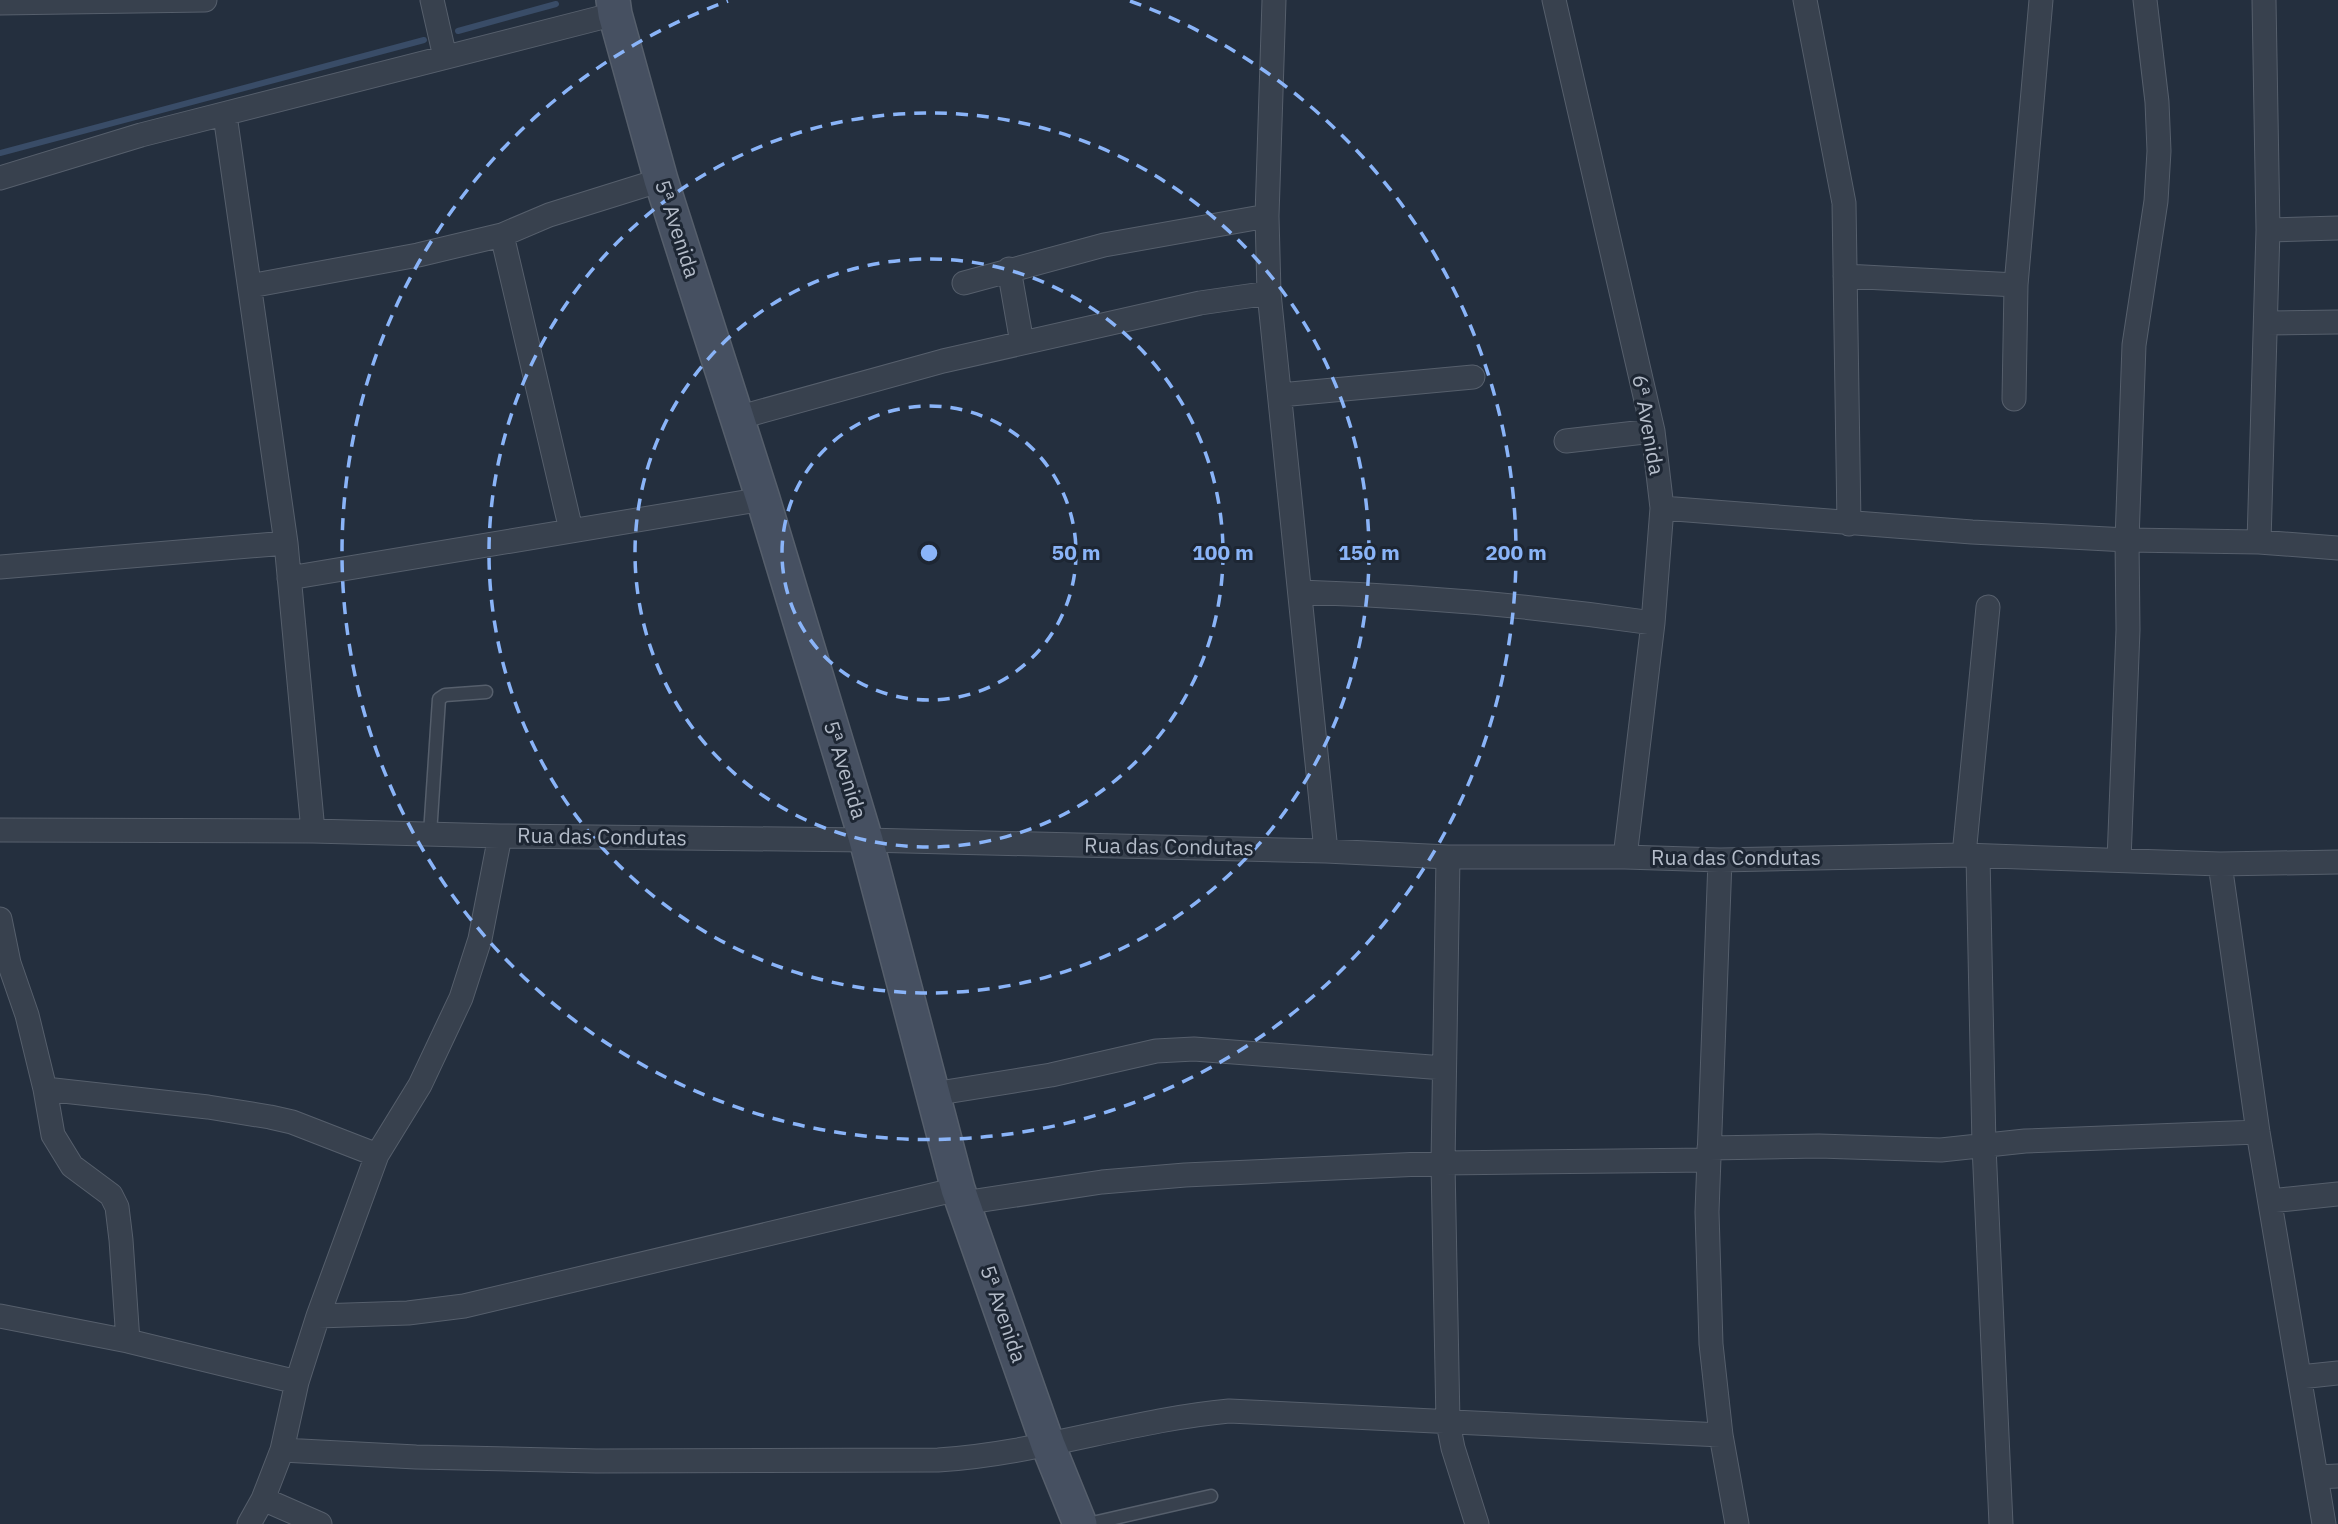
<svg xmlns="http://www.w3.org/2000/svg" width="2338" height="1524" font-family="'IBM Plex Sans',sans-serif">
  <rect width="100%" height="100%" fill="#242f3e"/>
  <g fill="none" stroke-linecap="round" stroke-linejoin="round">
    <!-- stream -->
    <path stroke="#394c67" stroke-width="6" d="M458 31 556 4
      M0 153 424 40"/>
    <defs>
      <path id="lane" d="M430 834 439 699 445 695 486 692
        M1088 1524 1211 1496"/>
      <path id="street" d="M432 0 445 57
        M1274 0 1267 216 1269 293 1326 851
        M1554 0 1653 431 1662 508 1653 623 1625 857
        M1805 0 1844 203 1849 524
        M0 3 205 0
        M225 115 286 543 313 831
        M0 178 141 135 615 14
        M2268 230 2338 228
        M502 235 571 530
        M1009 269 1022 343
        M1845 276 2016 285
        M964 283 1104 245 1267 216
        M250 286 418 255 502 235 549 215 661 180
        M2266 323 2338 322
        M1280 395 1473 377
        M2014 399 2016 285 2041 0
        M737 418 943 361 1200 303 1269 293
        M1566 441 1653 431
        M1662 508 1972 532 2127 540 2259 542 2338 548
        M2259 542 2268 230 2264 0
        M0 567 286 543
        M289 578 763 499
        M1300 592C1418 596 1536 606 1653 623
        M0 830 313 831 500 836 866 840 1326 851 1448 857H1625L1720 860 1964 855 2220 864 2338 862
        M1964 855 1988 607
        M1978 856 1984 1146 2001 1524
        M1448 857 1443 1163 1448 1423 1453 1448 1477 1524
        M1720 860 1707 1212 1711 1344 1721 1435 1737 1524
        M2119 860 2128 630 2127 540 2134 345 2156 201 2159 151 2157 102 2145 0
        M2220 864 2258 1132 2324 1524
        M0 919 9 963 27 1015 45 1089 53 1135 72 1166 111 1195 117 1207 121 1240 128 1341
        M45 1089 208 1107 270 1117 292 1122 377 1155
        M933 1094 1051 1075 1156 1051 1194 1049 1444 1068
        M1709 1148 1819 1146 1941 1150 2025 1141 2258 1132
        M2270 1201 2338 1194
        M963 1203 1102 1182 1185 1175 1443 1163 1709 1160
        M0 1316 128 1341 297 1382
        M318 1316 408 1313 464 1306 958 1189
        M2300 1377 2338 1373
        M282 1450 416 1457 596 1461 938 1460C1037 1454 1131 1420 1229 1411L1721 1435
        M2317 1477 2338 1476
        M263 1499 320 1524
        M249 1524 263 1499 282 1450 297 1382 318 1316 377 1155 420 1085 461 998 480 939 500 836"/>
      <path id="secondary" d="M613 0 615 14 661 180 763 499 866 840 958 1189 1048 1445 1080 1524"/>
    </defs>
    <!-- lane casing -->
    <use href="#lane" stroke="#565f6c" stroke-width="15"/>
    <!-- street casing -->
    <use href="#street" stroke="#565f6c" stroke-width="25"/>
    <!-- secondary casing -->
    <use href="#secondary" stroke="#565f6c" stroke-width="36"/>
    <!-- lane -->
    <use href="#lane" stroke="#38414e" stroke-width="12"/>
    <!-- street -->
    <use href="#street" stroke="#38414e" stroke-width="23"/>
    <!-- secondary -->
    <use href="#secondary" stroke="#465061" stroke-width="33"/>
  </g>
  <!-- distance rings -->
  <g fill="none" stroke="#8ab4f8" stroke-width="3.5" stroke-dasharray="12 9">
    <circle cx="929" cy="553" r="147"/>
    <circle cx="929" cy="553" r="294"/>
    <circle cx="929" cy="553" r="440"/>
    <path d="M1130 1A587 587 0 1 1 728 1"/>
  </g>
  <g text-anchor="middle" stroke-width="6" stroke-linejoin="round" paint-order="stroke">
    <!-- street labels -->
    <g font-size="21" fill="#b4bcc9" stroke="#1d2633">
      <text transform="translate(677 229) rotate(72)" y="7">5ª Avenida</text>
      <text transform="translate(1648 425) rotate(80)" y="7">6ª Avenida</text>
      <text transform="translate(845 770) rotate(73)" y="7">5ª Avenida</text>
      <text transform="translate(602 837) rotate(1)" y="7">Rua das Condutas</text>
      <text transform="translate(1169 847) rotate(1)" y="7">Rua das Condutas</text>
      <text x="1736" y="865">Rua das Condutas</text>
      <text transform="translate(1003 1314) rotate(71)" y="7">5ª Avenida</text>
    </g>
  </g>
  <circle cx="929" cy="553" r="10" fill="#8ab4f8" stroke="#1d2633" stroke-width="3.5"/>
  <g font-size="21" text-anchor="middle" font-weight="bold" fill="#8ab4f8" stroke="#1d2633" stroke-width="6" stroke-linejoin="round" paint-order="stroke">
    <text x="1076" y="560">50 m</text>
    <text x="1223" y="560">100 m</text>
    <text x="1369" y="560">150 m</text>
    <text x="1516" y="560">200 m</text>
  </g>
</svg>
